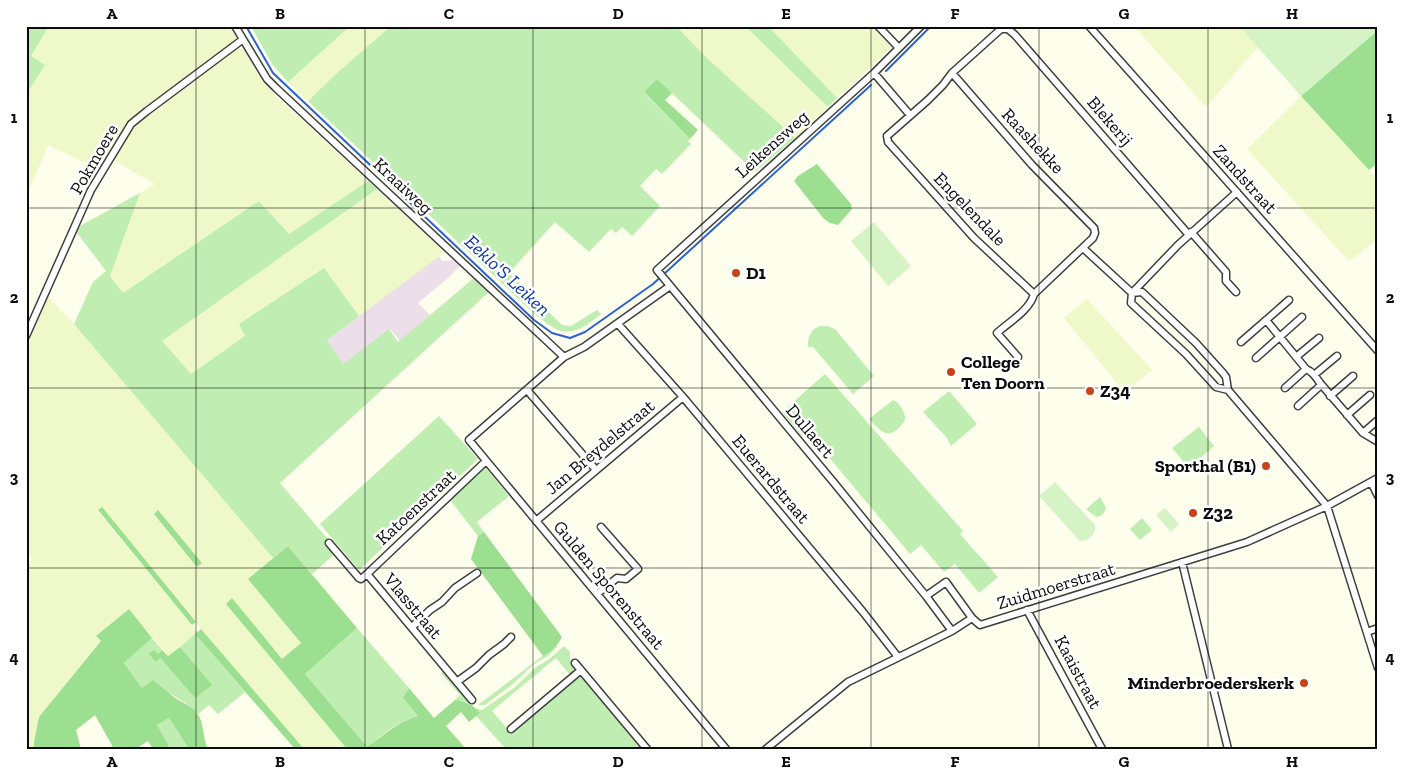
<svg xmlns="http://www.w3.org/2000/svg" width="1404" height="775" font-family="'Zilla Slab',serif">
  <rect width="100%" height="100%" fill="#fdffec"/>
  <!-- industrial -->
  <path fill="#ecdfea" d="M439 256 442 261 453 260 460 266 447 279 418 303 430 315 400 341 390 329 343 364 327 340Z"/>
  <!-- farmland -->
  <path fill="#eef8c9" d="M49 26H231L238 39 128 122 99 170 48 145 26 198V95L45 65 31 56Z
    M350 26H391L336 74 308 101 288 82Z
    M676 26H745L828 107 795 138 709 60Z
    M768 26H871L892 47 837 98Z
    M1134 26H1239L1258 47 1206 107Z
    M237 49H242L246 52 257 73 276 96 368 181 289 234 259 201 123 293 110 276 140 193 155 184 113 160 129 135 139 123Z
    M1301 96 1378 179V239L1349 261 1247 149Z
    M377 189 445 252 359 316 324 268 239 324 246 336 191 374 161 341Z
    M48 297 74 324 273 558 248 579 301 643 282 659 232 599 226 604 347 749H304L201 629 102 508 98 511 198 632 168 656 129 610 96 636 101 641 39 717 34 742V749L26 748V572L31 557 26 550V346Z
    M1087 299 1152 370 1124 392 1064 318Z"/>
  <!-- green -->
  <path fill="#bfedb2" d="M26 26H49L31 56 45 65 26 95Z
    M251 26H350L288 82 272 64Z
    M391 26H676L709 60 795 138 755 172 657 79 644 93 690 139 688 141 691 144 662 174 656 169 640 186 660 206 632 236 622 227 616 233 611 229 589 252 555 222 509 273 562 325 571 326 597 310 601 314C590 323 576 335 561 331 545 327 505 286 491 273 430 216 369 158 308 101L336 74Z
    M745 26H768L837 98 828 107Z
    M368 181 377 189 162 341 191 374 245 336 239 324 324 268 359 316 327 340 343 364 389 329 398 342 474 278 489 292 280 483 338 551 312 574 288 546 273 558 74 324 93 282 106 271 77 233 78 227 140 193 110 276 123 293 259 201 289 234Z
    M820 326H828L835 329 874 376 853 394 813 347H808C807 338 811 329 820 326Z
    M825 374 963 531 960 534 998 577 979 593 955 564 944 572 921 545 910 554 807 431 801 435 782 412Z
    M949 391 977 424 951 446 947 438 923 412Z
    M893 400C900 403 906 413 905 420 890 441 884 435 869 419Z
    M439 416 478 459 359 570 320 524Z
    M1199 427 1214 446 1189 468 1172 448Z
    M485 467 509 496 477 522 484 532 478 536 450 500Z
    M1100 497 1106 508C1104 514 1102 516 1096 517L1086 509Z
    M1142 518 1152 530 1140 540 1130 529Z
    M357 628 409 688 403 698 418 716C397 722 383 734 367 748L305 674Z
    M195 634 245 692 218 714 209 705 198 714 184 702 169 693 142 688 124 663 152 638 162 650 157 654 160 658 195 698 211 685 180 647Z
    M557 645 558 646 548 656 534 664 513 684 485 705H478Z
    M564 646 570 652V659L576 669 571 676 556 658 492 711 512 734 578 678 584 677 641 749H506L476 716 480 713 476 708 482 710 485 708 515 687 536 667 548 660Z
    M444 670 474 706 466 702 455 700 460 695 441 673Z
    M169 718 189 749H167L169 746 157 725Z"/>
  <!-- forest -->
  <path fill="#9cdf90" d="M1378 30V163L1369 170 1301 96Z
    M657 79 672 93 665 100 698 130 690 139 644 92Z
    M817 164 851 204 852 209 838 225 830 223 824 219 794 181 798 176Z
    M102 507 196 622 192 625 98 510Z
    M158 510 202 563 197 567 154 514Z
    M484 532 562 637C557 646 552 651 543 656L471 559 478 536Z
    M288 546 357 628 305 674 367 747C385 735 395 723 418 716L403 698 409 688 434 718 455 700C466 702 473 704 480 713L469 722 461 712 446 726 466 749H347L226 604 232 598 282 659 301 643 248 579Z
    M129 609 152 638 124 663 142 688 153 680C160 686 168 692 175 698 184 704 195 707 200 718 204 728 203 739 208 749H189L169 718 157 725 169 746 167 749H153L148 741 136 749H114L95 715 76 730 81 749H34V742L39 717 101 641 96 636Z
    M201 629 304 749H295L195 634Z
    M180 647 212 685 195 698 160 658 156 662 149 654 154 650 158 654 162 650 168 656Z"/>
  <!-- pitch -->
  <path fill="#d5f3c4" d="M1239 26H1378V30L1301 96Z
    M874 222 911 266 888 286 851 241Z
    M1055 482 1094 524C1097 531 1093 536 1087 540L1080 541 1078 539 1039 496Z
    M1165 508 1179 524 1171 532 1156 515Z"/>
  <g fill="none" stroke-linecap="round" stroke-linejoin="round">
    <!-- stream -->
    <path stroke="#2b60d9" stroke-width="2" d="M246 26 273 73 534 320 552 333 570 338 585 332 653 284 871 85
      M886 71 931 26"/>
    <defs>
      <path id="minor" d="M235 26 267 79 276 88 564 357
        M878 26 899 48
        M921 26 874 73 657 270 835 484 926 596 952 631
        M1089 26 1378 351
        M874 73 910 115
        M952 73 1032 165 1094 228 1095 233 1093 238 1034 294C1030 310 1009 322 997 333L1018 357
        M1191 232 1226 272V281L1236 292
        M1083 248 1132 293
        M670 286 584 347 564 357 469 440 726 749
        M1132 293 1131 303 1186 354 1216 387 1228 390 1327 506 1378 668
        M1132 293 1178 245 1237 192
        M1132 293 1142 292 1196 343 1223 373 1226 377 1228 390
        M1034 294 974 238 888 142 887 136 928 100 943 85 952 73 1001 29H1008L1015 35 1189 235
        M1266 320 1306 369C1312 371 1316 377 1320 383L1363 433
        M618 324 683 397 863 612 898 657
        M26 336 91 190 131 124 147 111 242 40
        M1241 342 1289 300
        M1296 357 1319 338
        M1256 358 1302 317
        M1314 375 1337 356
        M1285 388 1306 369
        M527 390 596 470
        M1330 396 1353 376
        M1298 406 1321 385
        M1347 415 1370 395
        M1378 420 1363 433 1378 442
        M1371 482 1378 496
        M536 521 683 397
        M329 543 359 578 361 579 367 574 472 700
        M1182 562 1228 749
        M367 574 486 461
        M597 594 617 578 626 579 638 569 601 527
        M926 596 946 582 972 618 980 625 1247 542 1327 506 1378 478
        M1027 610 1102 749
        M412 627 430 610 442 602 455 588 477 573
        M1367 632 1378 628
        M575 663 647 749
        M458 681 476 668 489 655 504 644 511 637
        M511 729 581 670
        M766 749 848 682 952 631 972 618"/>
    </defs>
    <!-- minor casing -->
    <use href="#minor" stroke="#3f3f3f" stroke-width="9"/>
    <!-- minor -->
    <use href="#minor" stroke="#fff" stroke-width="6"/>
  </g>
  <!-- grid -->
  <path fill="none" stroke="#0c0c0c" stroke-width="1" stroke-opacity="0.55" d="M196 26V749M365 26V749M533 26V749M702 26V749M871 26V749M1039 26V749M1208 26V749M26 208H1378M26 388H1378M26 568H1378"/>
  <!-- markers -->
  <g fill="#c84418" stroke="#fff" stroke-width="2">
    <circle cx="736" cy="273" r="5"/>
    <circle cx="951" cy="372" r="5"/>
    <circle cx="1090" cy="391" r="5"/>
    <circle cx="1266" cy="466" r="5"/>
    <circle cx="1193" cy="513" r="5"/>
    <circle cx="1304" cy="683" r="5"/>
  </g>
  <g text-anchor="middle" stroke-width="5" stroke-linejoin="round" paint-order="stroke">
    <!-- street labels -->
    <g font-size="18" fill="#0c0c0c" stroke="#fff">
      <text transform="translate(1110 121) rotate(49)" y="6">Blekerij</text>
      <text transform="translate(1033 141) rotate(47)" y="6">Raashekke</text>
      <text transform="translate(772 144) rotate(-42)" y="6">Leikensweg</text>
      <text transform="translate(94 159) rotate(-60)" y="6">Pokmoere</text>
      <text transform="translate(1245 179) rotate(48)" y="6">Zandstraat</text>
      <text transform="translate(403 186) rotate(43)" y="6">Kraaiweg</text>
      <text transform="translate(970 209) rotate(46)" y="6">Engelendale</text>
      <text transform="translate(810 431) rotate(50)" y="6">Dullaert</text>
      <text transform="translate(600 447) rotate(-40)" y="6">Jan Breydelstraat</text>
      <text transform="translate(771 479) rotate(50)" y="6">Euerardstraat</text>
      <text transform="translate(416 507) rotate(-43)" y="6">Katoenstraat</text>
      <text transform="translate(609 585) rotate(50)" y="6">Gulden Sporenstraat</text>
      <text transform="translate(1056 586) rotate(-17)" y="6">Zuidmoerstraat</text>
      <text transform="translate(413 606) rotate(50)" y="6">Vlasstraat</text>
      <text transform="translate(1078 672) rotate(62)" y="6">Kaaistraat</text>
    </g>
    <!-- poi labels -->
    <g font-size="18" font-weight="bold" fill="#0c0c0c" stroke="#fff" text-anchor="start">
      <text x="746" y="279">D1</text>
      <text x="961" y="368">College<tspan x="961" dy="21">Ten Doorn</tspan></text>
      <text x="1100" y="397">Z34</text>
      <text x="1256" y="472" text-anchor="end">Sporthal (B1)</text>
      <text x="1203" y="519">Z32</text>
      <text x="1294" y="689" text-anchor="end">Minderbroederskerk</text>
    </g>
    <!-- water labels -->
    <g font-size="19" font-style="italic" fill="#0b35a9" stroke="#fff">
      <text transform="translate(508 275) rotate(43)" y="7">Eeklo'S Leiken</text>
    </g>
  </g>
  <!-- border -->
  <rect width="1404" height="775" fill="none" stroke="#ffffff" stroke-width="55"/>
  <rect x="28" y="28" width="1348" height="720" fill="none" stroke="#0c0c0c" stroke-width="2"/>
  <g font-size="16" text-anchor="middle" font-weight="bold" fill="#0c0c0c">
    <text x="112" y="19">A</text>
    <text x="280" y="19">B</text>
    <text x="449" y="19">C</text>
    <text x="618" y="19">D</text>
    <text x="786" y="19">E</text>
    <text x="955" y="19">F</text>
    <text x="1124" y="19">G</text>
    <text x="1292" y="19">H</text>
    <text x="14" y="123">1</text>
    <text x="1390" y="123">1</text>
    <text x="14" y="303">2</text>
    <text x="1390" y="303">2</text>
    <text x="14" y="483">3</text>
    <text x="1390" y="483">3</text>
    <text x="14" y="663">4</text>
    <text x="1390" y="663">4</text>
    <text x="112" y="767">A</text>
    <text x="280" y="767">B</text>
    <text x="449" y="767">C</text>
    <text x="618" y="767">D</text>
    <text x="786" y="767">E</text>
    <text x="955" y="767">F</text>
    <text x="1124" y="767">G</text>
    <text x="1292" y="767">H</text>
  </g>
</svg>
